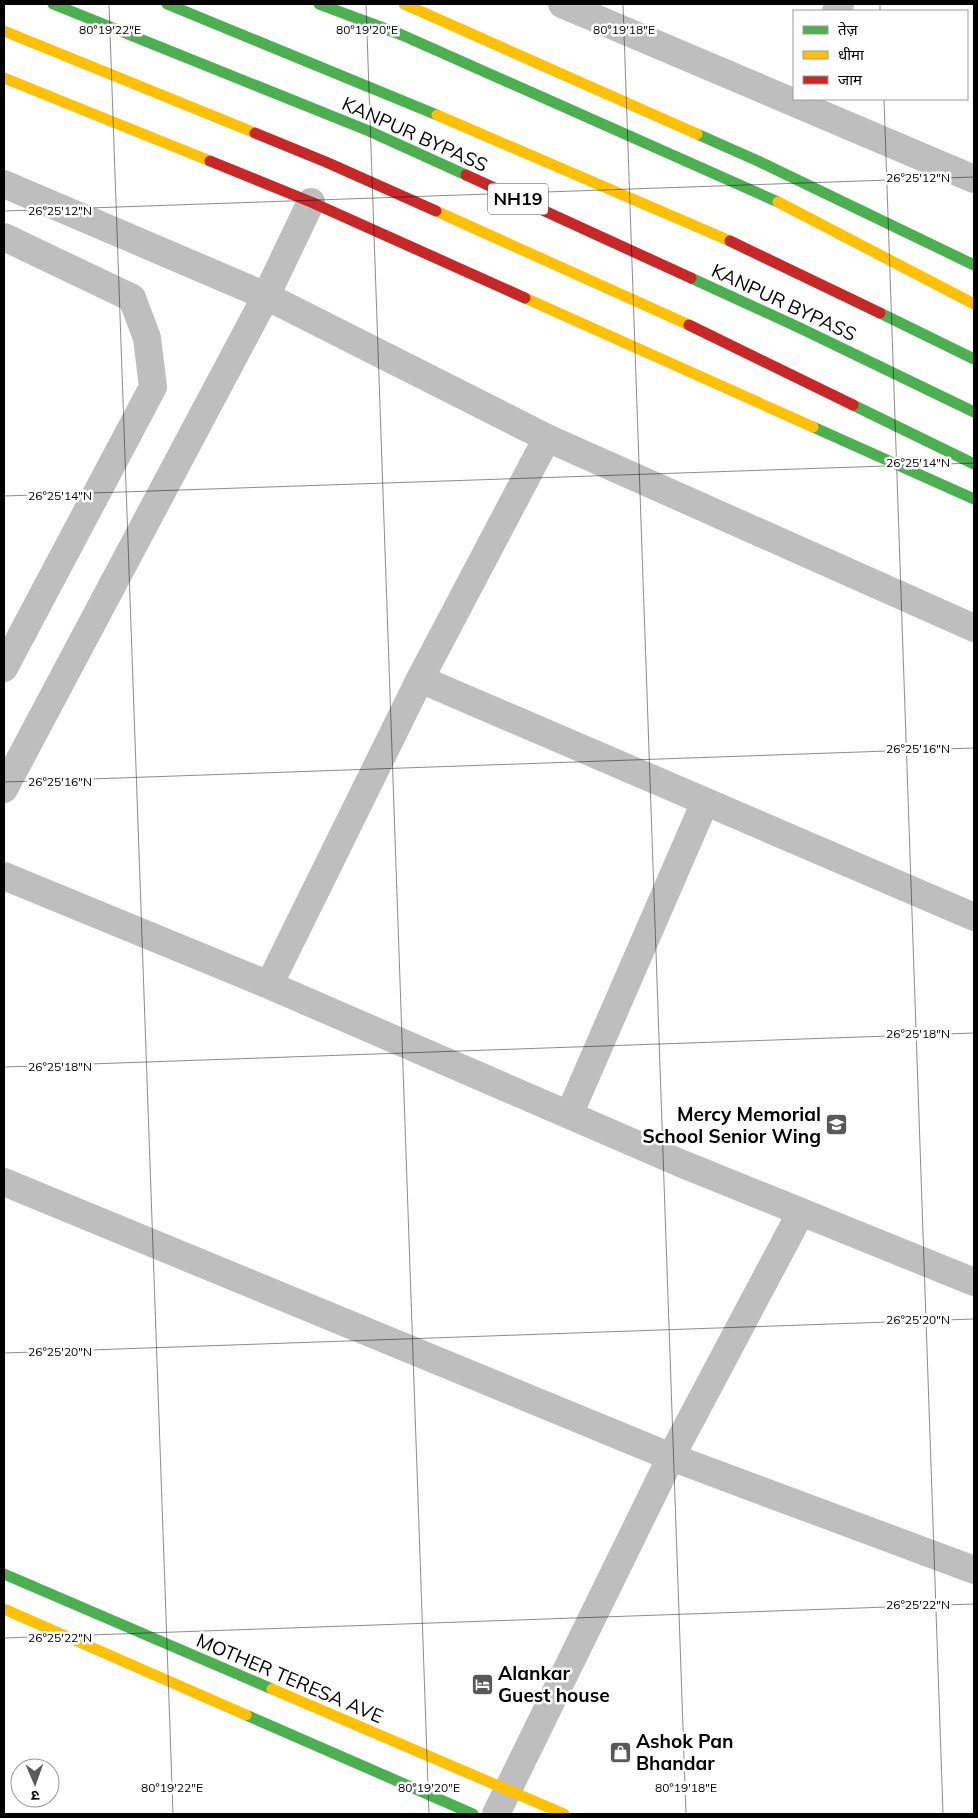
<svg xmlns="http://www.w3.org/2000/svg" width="978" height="1818" font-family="Mulish,'Noto Sans Devanagari',sans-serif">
  <rect width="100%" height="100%" fill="#fff"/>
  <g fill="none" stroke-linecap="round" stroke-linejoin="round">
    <!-- street -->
    <path stroke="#bebebe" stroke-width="28" d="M562 4 974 179
      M836 11 840 4
      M4 184 266 296 547 438 974 628
      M4 237 132 298 147 338 153 387 4 668
      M420 679 547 438
      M4 789 266 296 311 202
      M4 876 269 985 680 1163 974 1282
      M269 985 420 679 974 917
      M569 1115 705 802
      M4 1182 671 1457 801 1212
      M496 1814 671 1457 974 1570"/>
    <!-- fast -->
    <path stroke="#4caf50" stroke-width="11" d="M53 4 369 131 466 175
      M167 4 437 115
      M319 4 402 35 778 202
      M697 134 758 161 974 265
      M691 278 800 328 974 412
      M880 313 974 359
      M853 405 974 464
      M813 427 974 499
      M4 1574 272 1689
      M246 1715 473 1814"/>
    <!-- slow -->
    <path stroke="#ffc107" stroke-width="11" d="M404 4 697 134
      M4 31 255 133
      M4 78 210 161
      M437 115 730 241
      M778 202 974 304
      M436 211 689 325
      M525 298 813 427
      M4 1609 246 1715
      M272 1689 564 1814"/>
    <!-- jam -->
    <path stroke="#c62828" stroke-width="11" d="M255 133 326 162 436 211
      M210 161 311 202 525 298
      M466 175 691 278
      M730 241 880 313
      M689 325 853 405"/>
  </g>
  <!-- ticks -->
  <path fill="none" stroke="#000" stroke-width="1" stroke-opacity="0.45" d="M109 4 173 1814M366 4 429 1814M623 4 686 1814M880 4V11M884 99 943 1814M4 211 974 177M4 496 974 463M4 782 974 748M4 1067 974 1033M4 1353 974 1319M4 1638 974 1604"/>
  <!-- icons -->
  <defs>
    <symbol id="school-square" viewBox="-11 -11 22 22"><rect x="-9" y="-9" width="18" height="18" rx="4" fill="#595959" stroke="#fff"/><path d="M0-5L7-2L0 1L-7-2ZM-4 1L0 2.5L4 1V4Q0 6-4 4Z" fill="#fff"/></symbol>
    <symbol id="hotel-square" viewBox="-11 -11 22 22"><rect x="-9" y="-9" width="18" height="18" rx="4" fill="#595959" stroke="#fff"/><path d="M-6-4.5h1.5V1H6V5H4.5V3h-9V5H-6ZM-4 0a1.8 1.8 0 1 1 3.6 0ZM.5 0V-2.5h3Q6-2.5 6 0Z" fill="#fff"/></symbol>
    <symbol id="shop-square" viewBox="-11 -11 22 22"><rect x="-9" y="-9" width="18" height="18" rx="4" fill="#595959" stroke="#fff"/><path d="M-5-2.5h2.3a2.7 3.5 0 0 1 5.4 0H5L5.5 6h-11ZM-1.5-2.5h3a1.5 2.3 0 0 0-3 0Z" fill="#fff"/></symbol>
  </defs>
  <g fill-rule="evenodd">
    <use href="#school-square" x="824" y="1112" width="25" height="25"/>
    <use href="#hotel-square" x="470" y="1672" width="25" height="25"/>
    <use href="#shop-square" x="608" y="1740" width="25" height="25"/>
  </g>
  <g text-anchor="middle" stroke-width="5" stroke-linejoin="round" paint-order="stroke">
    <!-- shield labels -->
    <rect fill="#fff" stroke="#4c4c4c" stroke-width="1" x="488" y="183.5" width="60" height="31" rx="4"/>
    <g font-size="18" font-weight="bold" fill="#000">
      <text x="518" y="205">NH19</text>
    </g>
    <!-- street labels -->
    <g font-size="19" fill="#000" stroke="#fff">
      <text transform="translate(415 134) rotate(24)" y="7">KANPUR BYPASS</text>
      <text transform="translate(784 302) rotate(25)" y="7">KANPUR BYPASS</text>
      <text transform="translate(290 1678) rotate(23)" y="7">MOTHER TERESA AVE</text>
    </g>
    <!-- poi labels -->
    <g font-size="19" font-weight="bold" fill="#000" stroke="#fff" text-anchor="start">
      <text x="821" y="1121" text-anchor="end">Mercy Memorial<tspan x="821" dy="22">School Senior Wing</tspan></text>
      <text x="498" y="1680">Alankar<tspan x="498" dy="22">Guest house</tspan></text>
      <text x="636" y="1748">Ashok Pan<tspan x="636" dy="22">Bhandar</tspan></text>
    </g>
  </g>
  <g font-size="12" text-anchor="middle" fill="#000" stroke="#fff" stroke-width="5" stroke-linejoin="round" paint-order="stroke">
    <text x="110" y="34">80°19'22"E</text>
    <text x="367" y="34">80°19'20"E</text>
    <text x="624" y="34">80°19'18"E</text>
    <text x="918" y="182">26°25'12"N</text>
    <text x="60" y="215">26°25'12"N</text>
    <text x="918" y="467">26°25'14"N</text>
    <text x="60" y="500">26°25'14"N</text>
    <text x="918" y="753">26°25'16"N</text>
    <text x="60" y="786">26°25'16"N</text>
    <text x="918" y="1038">26°25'18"N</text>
    <text x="60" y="1071">26°25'18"N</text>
    <text x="918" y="1324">26°25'20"N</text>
    <text x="60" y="1356">26°25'20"N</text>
    <text x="918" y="1609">26°25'22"N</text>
    <text x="60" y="1642">26°25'22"N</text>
    <text x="172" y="1792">80°19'22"E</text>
    <text x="429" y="1792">80°19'20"E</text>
    <text x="686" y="1792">80°19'18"E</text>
  </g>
  <!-- border -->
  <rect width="978" height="1818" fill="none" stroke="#000000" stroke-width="10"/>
  <!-- legend -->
  <rect x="793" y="10" width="175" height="90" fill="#ffffff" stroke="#999999"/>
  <rect x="803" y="26" width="25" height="8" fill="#4caf50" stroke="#999999"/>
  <text x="838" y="35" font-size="15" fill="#000000">तेज़</text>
  <rect x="803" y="51" width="25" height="8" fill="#ffc107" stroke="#999999"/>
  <text x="838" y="60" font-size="15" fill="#000000">धीमा</text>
  <rect x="803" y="76" width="25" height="8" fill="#c62828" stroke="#999999"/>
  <text x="838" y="85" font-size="15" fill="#000000">जाम</text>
  <!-- north arrow -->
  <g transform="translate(35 1783) rotate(178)"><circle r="24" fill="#ffffff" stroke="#999999"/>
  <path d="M0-4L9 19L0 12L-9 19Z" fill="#595959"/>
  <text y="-8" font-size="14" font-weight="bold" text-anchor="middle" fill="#000000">उ</text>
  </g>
</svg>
